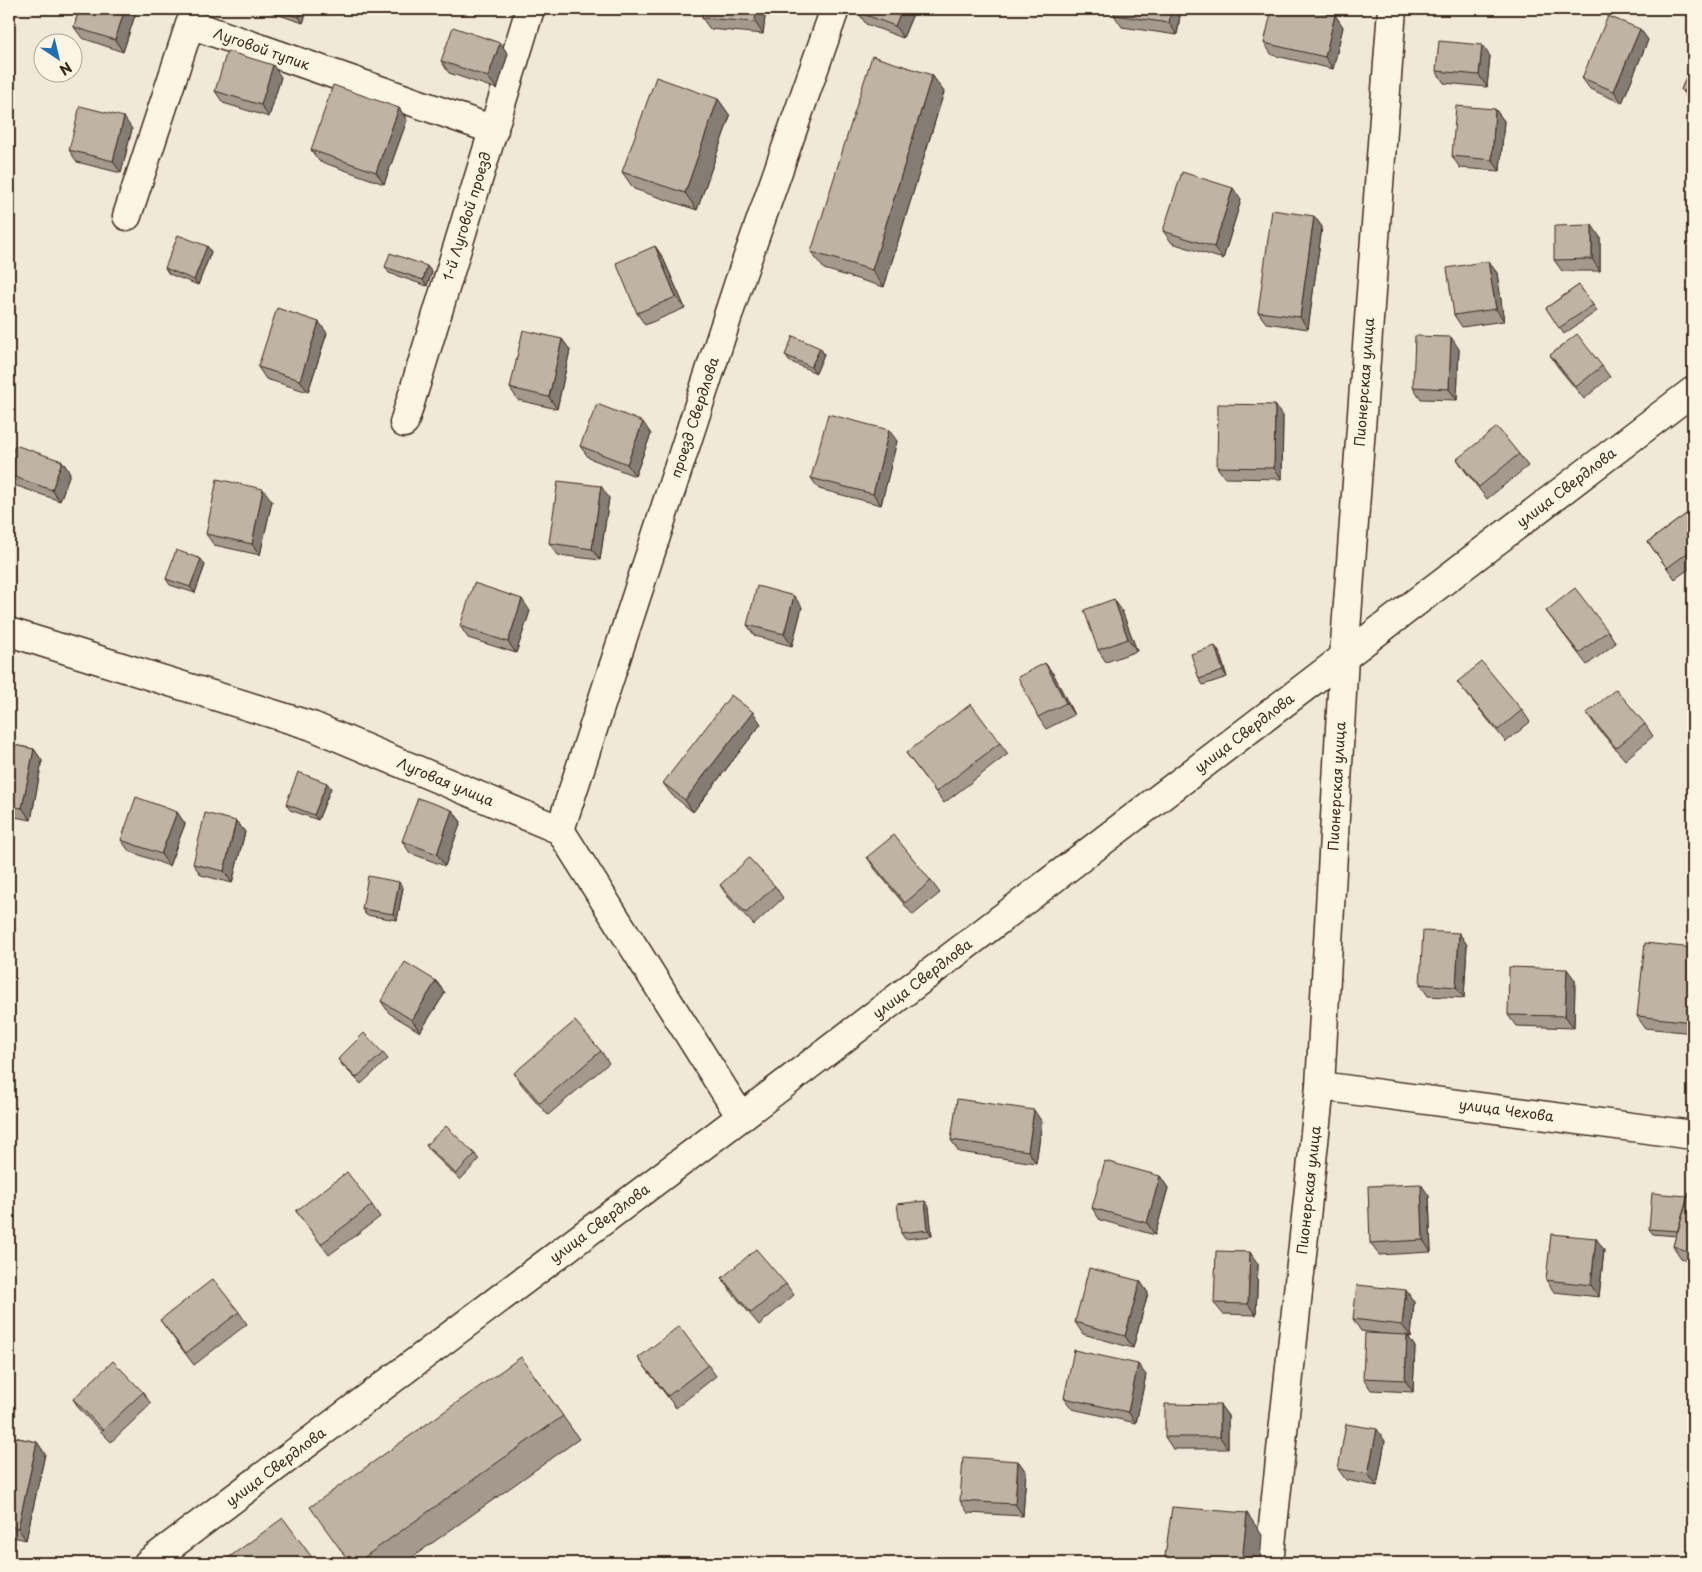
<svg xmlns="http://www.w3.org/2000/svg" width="1702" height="1572" font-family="'Playpen Sans',sans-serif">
  <rect width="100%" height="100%" fill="#f0e9d9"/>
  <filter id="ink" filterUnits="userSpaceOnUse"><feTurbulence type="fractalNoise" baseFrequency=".02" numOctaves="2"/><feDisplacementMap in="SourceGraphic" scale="10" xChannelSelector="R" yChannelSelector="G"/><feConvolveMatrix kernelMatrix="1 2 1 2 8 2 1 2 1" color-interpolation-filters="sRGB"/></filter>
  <g filter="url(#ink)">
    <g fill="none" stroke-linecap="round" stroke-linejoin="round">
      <defs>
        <g id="minor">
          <path id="s1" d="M127 216 190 24 494 130"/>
          <path id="s2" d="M404 423 530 9"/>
          <path id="s3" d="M560 830 738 285 835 9"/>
          <path id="s4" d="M1320 1086 1693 1135"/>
          <path id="s5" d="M148 1563 741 1117 1693 391"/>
          <path id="s6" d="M1269 1563 1320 1086 1344 657 1392 9"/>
        </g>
        <g id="tertiary">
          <path id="s7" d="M9 632 312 726 560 830 741 1117"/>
        </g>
      </defs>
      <!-- minor casing -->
      <use href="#minor" stroke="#3b2a1e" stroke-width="31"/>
      <!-- tertiary casing -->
      <use href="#tertiary" stroke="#3b2a1e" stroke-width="31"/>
      <!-- minor -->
      <use href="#minor" stroke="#fcf5e5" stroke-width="28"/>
      <!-- tertiary -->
      <use href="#tertiary" stroke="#fcf5e5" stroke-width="28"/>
    </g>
    <!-- wall -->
    <path fill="#a39a8d" stroke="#3b2a1e" d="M79 9H131L135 15 123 52 82 38 74 27Z
      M263 9H308L303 23 264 10Z
      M703 9H766L763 34 710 29 702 18Z
      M859 9H915L903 38 866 24 858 12Z
      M1181 9 1177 35 1122 27 1114 15Z
      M1335 15 1343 27 1333 69 1272 55 1264 43Z
      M1640 29 1648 40 1622 103 1590 89 1582 78Z
      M500 43 508 54 497 89 449 73 441 61Z
      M1490 56 1487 87 1444 83 1436 71Z
      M1693 60V103L1690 101 1681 90Z
      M932 75 944 92 884 287 824 269 811 252Z
      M281 77 269 117 223 103 215 91Z
      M718 99 730 116 697 210 634 189 622 172Z
      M399 108 407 120 384 184 319 161 311 150Z
      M1495 109 1504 121 1500 171 1460 168 1452 156Z
      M132 129 121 173 77 162 69 150Z
      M1241 200 1223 259 1172 243 1163 231Z
      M1314 216 1322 227 1308 329 1266 323 1258 312Z
      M1600 237V271H1562L1554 260Z
      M207 246 211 252 198 285 169 274 165 268Z
      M655 246 663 258 685 308 645 325 637 313Z
      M1488 261 1497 273 1504 321 1462 327 1454 315Z
      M385 267 432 272 427 286 389 273Z
      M1579 285 1597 311 1564 334 1546 308Z
      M327 333 308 392 266 379 258 367Z
      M562 339 570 350 557 409 518 400 510 388Z
      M820 348 824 354 816 373 789 361 785 355Z
      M1459 349 1457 400 1421 399 1413 387Z
      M1550 355 1602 366 1610 377 1584 399 1558 367Z
      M1275 405 1283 416 1282 479 1225 478 1217 467Z
      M651 434 635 476 589 458 580 446Z
      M897 441 881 505 819 489 811 478Z
      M1519 454 1528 466 1487 499 1465 471 1457 459Z
      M62 461 70 473 60 501 14 485 9 478V464Z
      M609 498 600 560 558 555 549 543Z
      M272 501 260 555 214 545 206 534Z
      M1693 509V566L1675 579 1648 542Z
      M205 565 195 593 170 585 166 579Z
      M802 607 792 646 755 636 747 625Z
      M530 611 516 653 468 638 460 626Z
      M1122 611 1137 651 1106 662 1098 650Z
      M1546 611 1608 631 1616 643 1587 665Z
      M1215 646 1219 652 1227 677 1203 685 1199 679Z
      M1045 663 1054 675 1074 715 1046 729 1038 717Z
      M1457 682 1522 710 1530 722 1506 742 1466 693Z
      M1587 713 1645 724 1653 736 1625 760 1595 725Z
      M761 724 693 812 672 795 663 783Z
      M1000 743 1008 754 944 803 906 753Z
      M9 744 34 749 42 761 31 820 9 816Z
      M331 788 318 820 290 810 286 804Z
      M452 810 461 822 445 866 410 853 402 841Z
      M177 812 185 824 169 866 129 851 121 840Z
      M236 821 245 832 232 883 201 875 193 864Z
      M867 857 931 881 940 893 913 915 875 869Z
      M720 885 775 886 783 898 754 925 728 897Z
      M403 888 397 920 366 915 362 909Z
      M1459 933 1467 945 1464 998 1428 996 1420 984Z
      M1693 948V1033L1645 1028 1637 1016Z
      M1575 980 1574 1028 1516 1026 1508 1015Z
      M436 981 445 993 420 1032 389 1013 381 1001Z
      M601 1051 609 1063 548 1115 522 1085 514 1073Z
      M383 1053 388 1059 361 1084 342 1065 338 1059Z
      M1042 1122 1036 1163 959 1152 951 1140Z
      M426 1145 475 1154 479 1160 460 1180 430 1151Z
      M1160 1176 1168 1188 1155 1235 1100 1220 1092 1208Z
      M1693 1194V1262L1681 1258 1673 1246 1676 1236 1653 1234 1649 1229 1687 1196 1688 1197Z
      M1429 1196 1431 1252 1379 1255 1370 1243Z
      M925 1201 929 1207 932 1236 905 1239 901 1233Z
      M372 1205 380 1217 329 1255 296 1211Z
      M1604 1250 1599 1297 1554 1292 1546 1280Z
      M1258 1264 1256 1315 1223 1314 1214 1303Z
      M722 1278 786 1284 794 1295 759 1325 730 1290Z
      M1140 1281 1148 1293 1133 1348 1083 1334 1075 1322Z
      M1414 1302 1411 1337 1408 1336 1415 1347 1413 1392 1371 1390 1363 1378 1393 1335 1361 1331 1353 1319Z
      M239 1312 247 1324 194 1365 160 1320Z
      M521 1357 579 1439 404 1563H350Z
      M638 1358 708 1365 716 1376 676 1408Z
      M1146 1375 1136 1423 1072 1409 1064 1398Z
      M143 1392 151 1404 111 1442 81 1411 73 1399Z
      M1220 1405 1228 1416V1449H1173L1165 1437Z
      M9 1436 37 1442 45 1454 26 1540 9 1536Z
      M1385 1441 1377 1486 1346 1480 1338 1469Z
      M1018 1461 1026 1472 1023 1516 968 1513 960 1501Z"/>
    <!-- shaded-wall -->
    <path fill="#857d73" stroke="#3b2a1e" d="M125 9H131L135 15 123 52 115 40Z
      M302 9H308L303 23 299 17Z
      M756 9H766L763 34 755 22Z
      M902 9H915L903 38 895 26Z
      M1171 9H1181L1177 35 1169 23Z
      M1335 15 1343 27 1333 69 1325 57Z
      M1640 29 1648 40 1622 103 1614 91Z
      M500 43 508 54 497 89 488 77Z
      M1482 45 1490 56 1487 87 1479 75Z
      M273 65 281 77 269 117 261 105Z
      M932 75 944 92 884 287 872 270Z
      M718 99 730 116 697 210 685 193Z
      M399 108 407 120 384 184 376 172Z
      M1495 109 1504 121 1500 171 1492 160Z
      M124 117 132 129 121 173 113 161Z
      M1233 188 1241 200 1223 259 1214 247Z
      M1314 216 1322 227 1308 329 1300 317Z
      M1592 225 1600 237V271L1592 259Z
      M207 246 211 252 198 285 194 280Z
      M655 246 663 258 685 308 676 297Z
      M1488 261 1497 273 1504 321 1496 309Z
      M427 266 432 272 427 286 423 280Z
      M319 322 327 333 308 392 300 380Z
      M1451 337 1459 349 1457 400 1449 389Z
      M562 339 570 350 557 409 549 397Z
      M820 348 824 354 816 373 811 367Z
      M1275 405 1283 416 1282 479 1274 468Z
      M643 422 651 434 635 476 627 464Z
      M889 430 897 441 881 505 873 494Z
      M62 461 70 473 60 501 52 490Z
      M601 486 609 498 600 560 592 549Z
      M263 489 272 501 260 555 252 544Z
      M201 559 205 565 195 593 190 587Z
      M794 596 802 607 792 646 784 634Z
      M522 599 530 611 516 653 508 642Z
      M1114 599 1122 611 1137 651 1128 639Z
      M1215 646 1219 652 1227 677 1223 671Z
      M1045 663 1054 675 1074 715 1066 703Z
      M753 712 761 724 693 812 685 800Z
      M34 749 42 761 31 820 22 808Z
      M327 783 331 788 318 820 314 815Z
      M452 810 461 822 445 866 437 854Z
      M177 812 185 824 169 866 161 854Z
      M236 821 245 832 232 883 224 871Z
      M399 882 403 888 397 920 393 914Z
      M1459 933 1467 945 1464 998 1456 987Z
      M1567 969 1575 980 1574 1028 1565 1016Z
      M436 981 445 993 420 1032 412 1020Z
      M1034 1110 1042 1122 1036 1163 1028 1151Z
      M1160 1176 1168 1188 1155 1235 1147 1223Z
      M1421 1184 1429 1196 1431 1252 1423 1240Z
      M925 1201 929 1207 932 1236 928 1230Z
      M1596 1238 1604 1250 1599 1297 1591 1285Z
      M1250 1252 1258 1264 1256 1315 1248 1304Z
      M1140 1281 1148 1293 1133 1348 1125 1336Z
      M1406 1290 1414 1302 1411 1337 1402 1325Z
      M1407 1335 1415 1347 1413 1392 1405 1380Z
      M1138 1364 1146 1375 1136 1423 1128 1412Z
      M1220 1405 1228 1416V1449L1220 1437Z
      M1377 1429 1385 1441 1377 1486 1368 1474Z
      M37 1442 45 1454 26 1540 18 1528Z
      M1018 1461 1026 1472 1023 1516 1015 1504Z
      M1247 1513 1262 1535 1260 1563H1242Z"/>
    <!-- building -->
    <path fill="#beb3a4" stroke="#3b2a1e" d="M79 9H125L115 40 74 27Z
      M273 9H302L299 17Z
      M703 9H756L755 22 702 18Z
      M859 9H902L895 26 858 12Z
      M1115 9H1171L1169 23 1114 15Z
      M1272 9H1309L1335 15 1325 57 1264 43Z
      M1608 16 1640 29 1614 91 1582 78Z
      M453 27 500 43 488 77 441 61Z
      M1439 41 1482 45 1479 75 1436 71Z
      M227 51 273 65 261 105 215 91Z
      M872 56 932 75 872 270 811 252Z
      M1693 60V94L1681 90Z
      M656 77 718 99 685 193 622 172Z
      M333 85 399 108 376 172 311 150Z
      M80 106 124 117 113 161 69 150Z
      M1456 106 1495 109 1492 160 1452 156Z
      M1182 172 1233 188 1214 247 1163 231Z
      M1272 210 1314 216 1300 317 1258 312Z
      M1592 225V259L1554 260V226Z
      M178 235 207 246 194 280 165 268Z
      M655 246 676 297 637 313 616 263Z
      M390 253 427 266 423 280 385 267Z
      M1488 261 1496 309 1454 315 1447 268Z
      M1579 285 1593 305 1559 328 1546 308Z
      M277 308 319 322 300 380 258 367Z
      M523 330 562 339 549 397 510 388Z
      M1577 334 1602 366 1576 387 1550 355Z
      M793 336 820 348 811 367 785 355Z
      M1415 336 1451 337 1449 389 1413 387Z
      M597 404 643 422 627 464 580 446Z
      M1218 404 1275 405 1274 468 1217 467Z
      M828 414 889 430 873 494 811 478Z
      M1497 427 1519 454 1479 487 1457 459Z
      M15 445 62 461 52 490 9 475V464Z
      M217 479 263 489 252 544 206 534Z
      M558 481 601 486 592 549 549 543Z
      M1693 509V549L1667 568 1648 542Z
      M176 550 201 559 190 587 166 579Z
      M474 583 522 599 508 642 460 626Z
      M757 586 794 596 784 634 747 625Z
      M1575 588 1608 631 1579 653 1546 611Z
      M1114 599 1128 639 1098 650 1084 610Z
      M1215 646 1223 671 1199 679 1191 654Z
      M1482 662 1522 710 1498 730 1457 682Z
      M1045 663 1066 703 1038 717 1018 677Z
      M1616 689 1645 724 1616 748 1587 713Z
      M731 695 753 712 685 800 663 783Z
      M971 704 1000 743 936 792 906 753Z
      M9 744 34 749 22 808 9 806Z
      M298 772 327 783 314 815 286 804Z
      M136 797 177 812 161 854 121 840Z
      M418 798 452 810 437 854 402 841Z
      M205 813 236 821 224 871 193 864Z
      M894 835 931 881 905 903 867 857Z
      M749 858 775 886 746 913 720 885Z
      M368 876 399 882 393 914 362 909Z
      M1423 931 1459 933 1456 987 1420 984Z
      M1645 943 1693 948V1022L1637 1016Z
      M405 962 436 981 412 1020 381 1001Z
      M1509 967 1567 969 1565 1016 1508 1015Z
      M575 1021 601 1051 540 1103 514 1073Z
      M364 1033 383 1053 356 1078 338 1059Z
      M957 1099 1034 1110 1028 1151 951 1140Z
      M446 1126 475 1154 456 1174 426 1145Z
      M1105 1161 1160 1176 1147 1223 1092 1208Z
      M347 1172 372 1205 321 1244 296 1211Z
      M1421 1184 1423 1240 1370 1243 1368 1186Z
      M1652 1193 1687 1196 1686 1204 1678 1231 1649 1229Z
      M1689 1193 1693 1194V1253L1673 1246Z
      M925 1201 928 1230 901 1233 897 1204Z
      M1551 1234 1596 1238 1591 1285 1546 1280Z
      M756 1249 786 1284 751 1313 722 1278Z
      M1216 1251 1250 1252 1248 1304 1214 1303Z
      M1089 1268 1140 1281 1125 1336 1075 1322Z
      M213 1279 239 1312 186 1353 160 1320Z
      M1357 1285 1406 1290 1402 1325 1353 1319Z
      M679 1326 708 1365 668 1396 638 1358Z
      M1365 1333 1407 1335 1405 1380 1363 1378Z
      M1074 1350 1138 1364 1128 1412 1064 1398Z
      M521 1357 563 1416 356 1563H350L310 1507Z
      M113 1361 143 1392 103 1430 73 1399Z
      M1165 1404 1220 1405V1437H1165Z
      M1346 1424 1377 1429 1368 1474 1338 1469Z
      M9 1436 37 1442 18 1528 9 1526Z
      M963 1457 1018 1461 1015 1504 960 1501Z
      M1172 1507 1247 1513 1242 1563H1164Z
      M283 1518 316 1563H221Z"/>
  </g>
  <g text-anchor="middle" stroke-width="4" stroke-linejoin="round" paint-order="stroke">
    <!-- street labels -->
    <g font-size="14" fill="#3b2a1e" stroke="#fcf5e5">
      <text dy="5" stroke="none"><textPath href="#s1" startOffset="278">Луговой тупик</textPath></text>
      <text dy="5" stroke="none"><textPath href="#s2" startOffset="216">1-й Луговой проезд</textPath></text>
      <text dy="5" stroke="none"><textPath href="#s6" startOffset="1185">Пионерская улица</textPath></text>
      <text dy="5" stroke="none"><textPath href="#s3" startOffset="434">проезд Свердлова</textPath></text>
      <text dy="5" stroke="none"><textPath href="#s5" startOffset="1780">улица Свердлова</textPath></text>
      <text dy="5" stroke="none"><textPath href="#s5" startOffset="1375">улица Свердлова</textPath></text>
      <text dy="5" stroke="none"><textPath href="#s7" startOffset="462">Луговая улица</textPath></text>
      <text dy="5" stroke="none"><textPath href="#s6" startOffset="780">Пионерская улица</textPath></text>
      <text dy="5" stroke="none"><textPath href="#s5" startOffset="970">улица Свердлова</textPath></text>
      <text dy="5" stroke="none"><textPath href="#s4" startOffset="188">улица Чехова</textPath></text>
      <text dy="5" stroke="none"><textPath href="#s6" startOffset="375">Пионерская улица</textPath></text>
      <text dy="5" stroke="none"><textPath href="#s5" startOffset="565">улица Свердлова</textPath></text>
      <text dy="5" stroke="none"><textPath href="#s5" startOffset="160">улица Свердлова</textPath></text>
    </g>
  </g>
  <!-- margin -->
  <rect width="1702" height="1572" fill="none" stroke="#fcf5e5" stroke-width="30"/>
  <rect x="15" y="15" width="1672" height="1542" fill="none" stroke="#3b2a1e" stroke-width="2" filter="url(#ink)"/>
  <!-- north arrow -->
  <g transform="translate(58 58) rotate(145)"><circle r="24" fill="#fcf5e5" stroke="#afa495"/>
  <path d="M0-4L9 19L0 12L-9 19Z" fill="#1f6fb2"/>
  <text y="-8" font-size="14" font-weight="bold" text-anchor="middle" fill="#3b2a1e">N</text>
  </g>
</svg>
